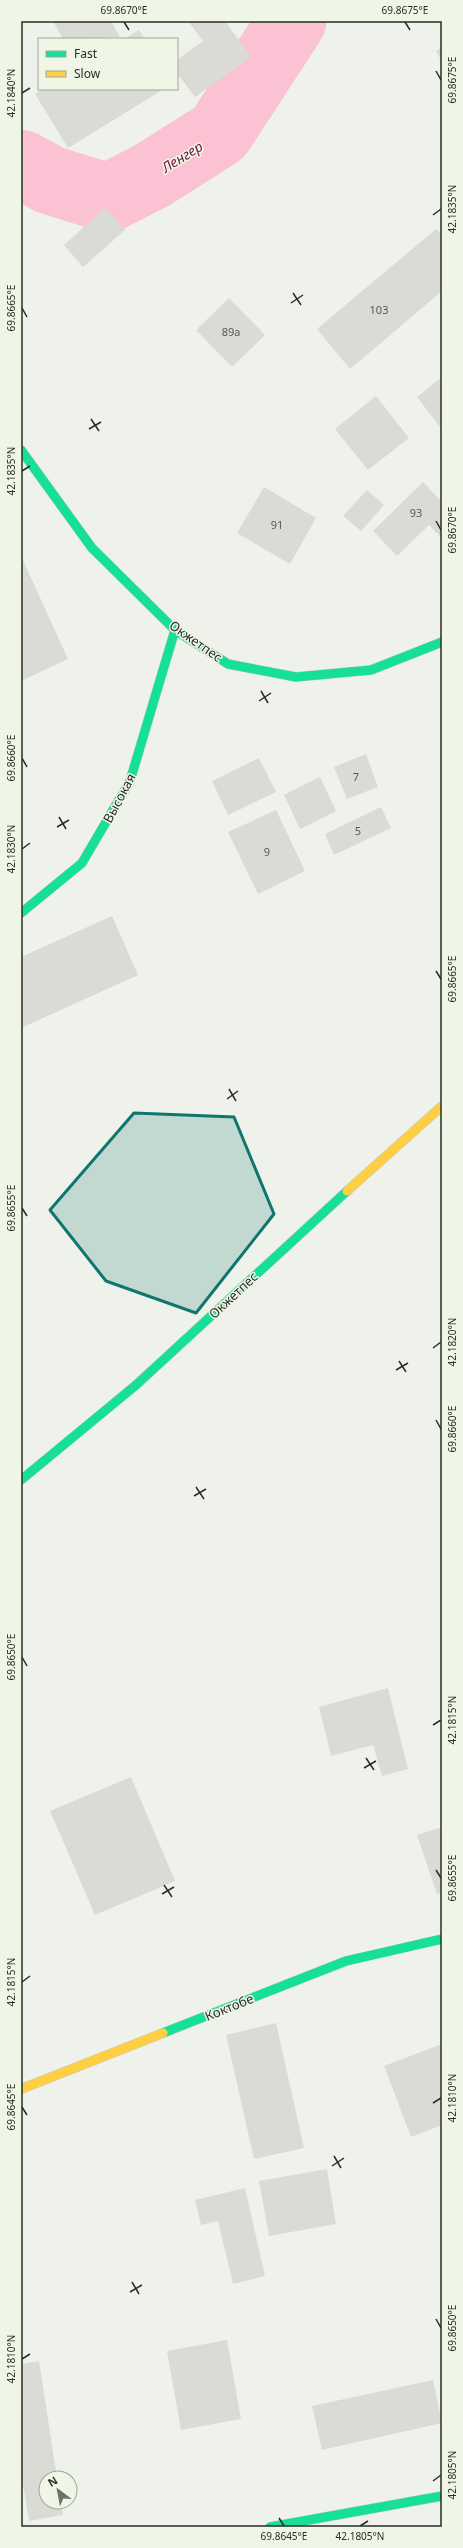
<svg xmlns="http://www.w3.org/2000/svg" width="463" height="2548" font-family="'Noto Sans',sans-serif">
  <rect width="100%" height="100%" fill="#eff2ea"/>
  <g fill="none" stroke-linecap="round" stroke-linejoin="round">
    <!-- river -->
    <path stroke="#fac2d2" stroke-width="69" d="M21 164 50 180 108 198 151 176 219 133 292 21"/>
  </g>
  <!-- building -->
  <path fill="#d9dbd4" d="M53 21H111L120 37 63 39Z
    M188 21H225L251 57 195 97 177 73V60L203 41Z
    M139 30 145 39H124Z
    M442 47V62L436 51Z
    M42 89H164L68 148 35 94Z
    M105 208 125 230 83 267 64 245Z
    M436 229 442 236V291L350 369 317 329Z
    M229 298 265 335 232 367 196 330Z
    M442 377V426L440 427 417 397Z
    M376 396 409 438 368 470 335 429Z
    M423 482 442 502V538L429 525 397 556 373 531Z
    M264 487 316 518 290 564 237 533Z
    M367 490 384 505 361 531 343 516Z
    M21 556 68 659 21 681Z
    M366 754 378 787 347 799 334 767Z
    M259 758 276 792 228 815 212 781Z
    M320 777 336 811 300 829 284 795Z
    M381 807 391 828 334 855 325 834Z
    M276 810 305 871 258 894 228 832Z
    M112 916 138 975 21 1028V957Z
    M388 1688 408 1769 382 1776 373 1745 331 1756 319 1707Z
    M131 1777 175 1881 95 1915 50 1811Z
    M442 1827V1892L437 1894 417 1835Z
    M276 2023 304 2148 254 2159 226 2035Z
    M442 2044V2125L411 2137 384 2066Z
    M327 2169 336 2224 269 2236 259 2181Z
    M245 2188 265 2276 233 2284 218 2221 201 2225 195 2200Z
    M227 2340 241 2419 181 2430 167 2351Z
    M39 2361 57 2478H46V2502H61L63 2515 29 2521 21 2472V2364Z
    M433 2380 442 2423 322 2450 312 2406Z"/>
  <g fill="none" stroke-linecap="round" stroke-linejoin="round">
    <defs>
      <path id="fast" d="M21 450 92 548 175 630 228 664 296 677 371 670 442 642
        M21 913 82 863 130 781 175 630
        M21 1480 136 1385 347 1191
        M163 2033 346 1961 442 1939
        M270 2527 442 2496"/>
      <path id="slow" d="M347 1191 442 1106
        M21 2089 163 2033"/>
    </defs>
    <!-- fast casing -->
    <use href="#fast" stroke="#caccc5" stroke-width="10"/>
    <!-- slow casing -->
    <use href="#slow" stroke="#caccc5" stroke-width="10"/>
    <!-- fast -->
    <use href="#fast" stroke="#16e098" stroke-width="9"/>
    <!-- slow -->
    <use href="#slow" stroke="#ffcf43" stroke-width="9"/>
  </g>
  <!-- marked area -->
  <path fill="#0f766e" fill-opacity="0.2" stroke="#0f766e" stroke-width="3" stroke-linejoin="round" d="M134 1113 234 1117 274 1214 196 1313 106 1281 50 1210Z"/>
  <!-- ticks -->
  <path fill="none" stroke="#2a2c26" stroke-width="1.5" d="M124 22 129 30M405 22 410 30M436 71 441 80M22 93 30 88M433 215 441 209M293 293 301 305M291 303 303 295M22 308 27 317M91 419 99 431M89 429 101 422M22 471 30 466M436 521 441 530M261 691 268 703M259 701 271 693M22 758 27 767M59 817 66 829M57 827 69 820M22 849 30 843M436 971 441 979M229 1089 236 1101M227 1099 238 1091M22 1208 27 1216M433 1348 441 1342M399 1361 406 1372M396 1370 408 1363M436 1420 441 1429M196 1487 204 1499M194 1496 206 1489M22 1657 27 1666M433 1725 441 1720M366 1758 374 1770M364 1768 376 1761M436 1870 441 1878M164 1885 172 1897M162 1894 174 1887M22 1982 30 1976M433 2103 441 2098M22 2107 27 2115M334 2156 341 2168M332 2166 344 2158M132 2282 139 2294M130 2292 142 2285M436 2319 441 2328M22 2359 30 2354M433 2481 441 2475M279 2518 284 2526M360 2526 368 2521"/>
  <g text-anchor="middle" stroke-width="3" stroke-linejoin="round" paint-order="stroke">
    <!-- number labels -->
    <g font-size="11" fill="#575952">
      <text x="379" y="314">103</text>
      <text x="231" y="336">89а</text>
      <text x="416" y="517">93</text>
      <text x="277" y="529">91</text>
      <text x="356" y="781">7</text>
      <text x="358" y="835">5</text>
      <text x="267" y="856">9</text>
    </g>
    <!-- street labels -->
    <g font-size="13" fill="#2a2c26" stroke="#f0f6e6">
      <text transform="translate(196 641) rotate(35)" y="5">Окжетпес</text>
      <text transform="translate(119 798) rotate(-62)" y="5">Высокая</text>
      <text transform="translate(233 1295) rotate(-43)" y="5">Окжетпес</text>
      <text transform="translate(229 2007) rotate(-22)" y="5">Коктобе</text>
    </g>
    <!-- water labels -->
    <g font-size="14" font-style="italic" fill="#6f133d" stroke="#f0f6e6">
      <text transform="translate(182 157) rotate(-32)" y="5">Ленгер</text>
    </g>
  </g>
  <!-- border -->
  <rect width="463" height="2548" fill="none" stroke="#f0f6e6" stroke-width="44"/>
  <!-- legend -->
  <rect x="38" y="38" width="140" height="52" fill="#f0f6e6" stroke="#a1a599"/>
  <rect x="46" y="51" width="20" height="6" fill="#16e098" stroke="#a1a599"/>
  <text x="74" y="58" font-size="12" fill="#2a2c26">Fast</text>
  <rect x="46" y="71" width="20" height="6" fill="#ffcf43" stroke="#a1a599"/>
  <text x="74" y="78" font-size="12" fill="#2a2c26">Slow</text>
  <!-- north arrow -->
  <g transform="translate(58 2490) rotate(328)"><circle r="19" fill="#f0f6e6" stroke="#a1a599"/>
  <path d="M0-3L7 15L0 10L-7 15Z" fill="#6f716b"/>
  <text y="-6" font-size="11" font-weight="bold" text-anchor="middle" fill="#2a2c26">N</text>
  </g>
  <rect x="22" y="22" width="419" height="2504" fill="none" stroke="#2a2c26" stroke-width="1.5"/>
  <g font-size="10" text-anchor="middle" fill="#2a2c26">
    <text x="124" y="14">69.8670°E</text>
    <text x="405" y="14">69.8675°E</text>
    <text transform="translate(452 80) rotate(-90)" y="4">69.8675°E</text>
    <text transform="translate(11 93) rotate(-90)" y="4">42.1840°N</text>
    <text transform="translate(452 209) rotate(-90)" y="4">42.1835°N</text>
    <text transform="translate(11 308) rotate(-90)" y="4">69.8665°E</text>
    <text transform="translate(11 471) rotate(-90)" y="4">42.1835°N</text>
    <text transform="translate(452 530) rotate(-90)" y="4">69.8670°E</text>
    <text transform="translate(11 758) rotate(-90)" y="4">69.8660°E</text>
    <text transform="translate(11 849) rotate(-90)" y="4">42.1830°N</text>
    <text transform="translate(452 979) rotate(-90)" y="4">69.8665°E</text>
    <text transform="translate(11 1208) rotate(-90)" y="4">69.8655°E</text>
    <text transform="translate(452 1342) rotate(-90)" y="4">42.1820°N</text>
    <text transform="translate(452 1429) rotate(-90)" y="4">69.8660°E</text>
    <text transform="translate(11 1657) rotate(-90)" y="4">69.8650°E</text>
    <text transform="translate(452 1720) rotate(-90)" y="4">42.1815°N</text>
    <text transform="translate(452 1878) rotate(-90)" y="4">69.8655°E</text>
    <text transform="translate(11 1982) rotate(-90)" y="4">42.1815°N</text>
    <text transform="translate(452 2098) rotate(-90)" y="4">42.1810°N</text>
    <text transform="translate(11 2107) rotate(-90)" y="4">69.8645°E</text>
    <text transform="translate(452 2328) rotate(-90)" y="4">69.8650°E</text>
    <text transform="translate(11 2359) rotate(-90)" y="4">42.1810°N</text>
    <text transform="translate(452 2475) rotate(-90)" y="4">42.1805°N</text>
    <text x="284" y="2540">69.8645°E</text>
    <text x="360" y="2540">42.1805°N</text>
  </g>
</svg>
